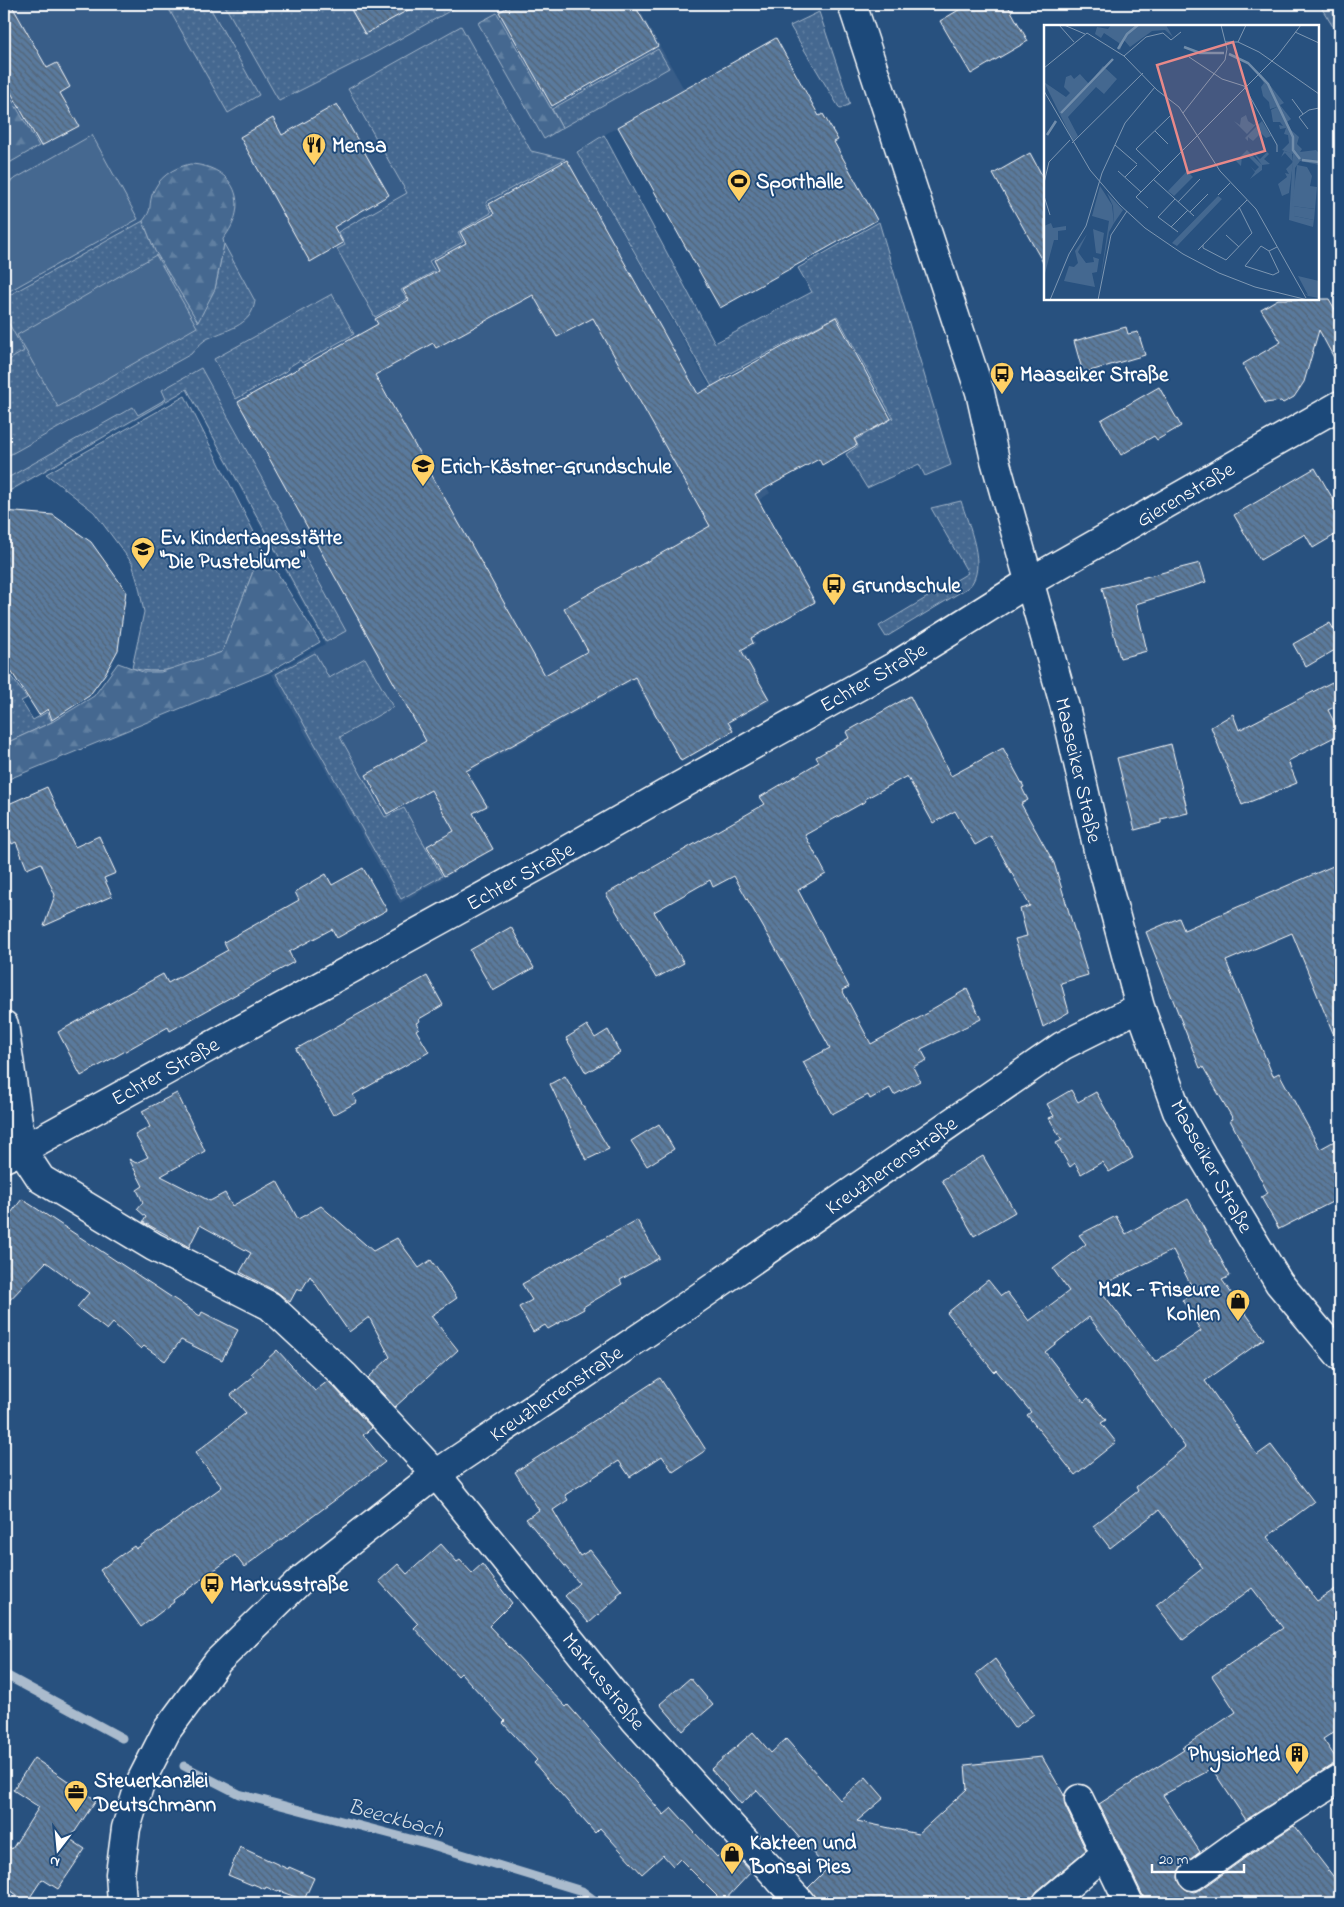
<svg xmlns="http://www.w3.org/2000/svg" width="1344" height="1907" font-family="'Indie Flower',sans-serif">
  <defs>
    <pattern id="grass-dots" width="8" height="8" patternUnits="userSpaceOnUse" patternTransform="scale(1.25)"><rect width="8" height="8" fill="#446890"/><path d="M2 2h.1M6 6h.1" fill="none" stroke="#607fa1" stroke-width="1.8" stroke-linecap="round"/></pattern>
    <pattern id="forest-firs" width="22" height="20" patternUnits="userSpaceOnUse" patternTransform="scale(1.25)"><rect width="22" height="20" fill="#446890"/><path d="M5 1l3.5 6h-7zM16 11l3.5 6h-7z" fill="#607fa1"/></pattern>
    <pattern id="park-crowns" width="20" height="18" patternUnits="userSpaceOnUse" patternTransform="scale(1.25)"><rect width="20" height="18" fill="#446890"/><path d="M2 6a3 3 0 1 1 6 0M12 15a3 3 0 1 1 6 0" fill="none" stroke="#607fa1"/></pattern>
    <pattern id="building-back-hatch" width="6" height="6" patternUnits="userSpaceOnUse" patternTransform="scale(1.25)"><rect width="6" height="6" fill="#5a7a9d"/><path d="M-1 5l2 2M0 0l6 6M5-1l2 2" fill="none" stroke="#536374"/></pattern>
  </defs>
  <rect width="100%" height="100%" fill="#28517f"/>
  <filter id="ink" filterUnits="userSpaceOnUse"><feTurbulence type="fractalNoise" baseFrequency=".02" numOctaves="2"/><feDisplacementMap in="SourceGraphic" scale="10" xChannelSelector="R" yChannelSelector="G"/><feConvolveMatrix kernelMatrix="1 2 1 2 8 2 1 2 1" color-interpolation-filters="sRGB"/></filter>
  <g filter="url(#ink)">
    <!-- built -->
    <path fill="#375d88" d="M4 4H636L684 89 576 151 770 493 759 500 816 602 753 639 756 644 744 651 771 701 730 722 734 732 681 762 634 680 469 772 488 807 474 814 494 849 400 903 272 674 325 644 187 391 8 493 4 485Z"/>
    <!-- grass -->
    <path fill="url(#grass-dots)" stroke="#a2b4c8" d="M166 4H208L259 95 228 113Z
      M224 4H288L290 6 294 4H348L365 34 400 14 394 4H462L371 55 279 101Z
      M1319 4H1340V38Z
      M819 12 850 104 840 109 790 26Z
      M461 26 531 151 565 159 486 202 491 213 458 232 463 242 429 261 435 271 401 290 407 299 375 317 337 249 345 245 338 232 407 193 348 89Z
      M658 49 669 68 562 128 552 109Z
      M604 135 715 343 812 292 798 268 879 222 951 465 925 476 919 464 867 488 846 454 858 446 855 440 893 418 837 316 721 378 777 478 768 484 577 152Z
      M143 221 155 251 215 289 224 244 255 301C251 328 225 329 205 340 200 344 195 349 191 354L4 458V298Z
      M332 294 354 334 302 363 300 360 287 368 288 370 236 399 214 359Z
      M201 368 346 631 326 642 187 389 4 494V480L133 407 138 415 166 399 162 390Z
      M185 396 262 548 222 652C193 663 163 677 132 668L144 612 139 587 132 563 94 512 46 474Z
      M961 501C968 524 988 568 969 587L886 637 879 626 968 573 931 508Z
      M315 653 329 678 365 658 393 707 340 737 385 817 404 808 442 876 401 899 276 674Z
      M4 667 27 698 21 701 33 720 47 712 52 722 4 744Z"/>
    <!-- forest -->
    <path fill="url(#forest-firs)" stroke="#a2b4c8" d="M497 13 562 128 544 139 478 23Z
      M4 86 39 146 4 166Z
      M190 164C235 166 251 205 223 239L224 244 215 289 198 322 155 251 143 221C153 208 148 209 152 195 158 177 173 168 190 164Z
      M262 548 320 642 269 672 4 781V744L52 722 94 696 118 663 143 672H161L222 652Z"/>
    <!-- park -->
    <path fill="url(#park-crowns)" stroke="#a2b4c8" d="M7 320 24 351 4 363V322Z"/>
    <!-- pitch -->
    <path fill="#446890" stroke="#a2b4c8" d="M92 135 138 219 4 294V185Z
      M156 255 197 327 58 407 17 335Z"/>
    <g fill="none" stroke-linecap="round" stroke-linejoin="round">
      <!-- stream -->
      <path stroke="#aabbcd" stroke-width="9" d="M4 1674 122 1738
        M184 1766 239 1794 429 1844 582 1891 598 1903"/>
    </g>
    <!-- building -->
    <path fill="url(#building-back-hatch)" stroke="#fff" fill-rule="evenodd" d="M4 4H11L47 68 57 63 70 87 60 93 79 126 41 146 4 80Z
      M348 4H419L365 34Z
      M514 4H634L658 46 552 106 499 12Z
      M969 4H1007L1028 41 971 74 940 21Z
      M776 38 819 116 823 114 838 140 834 142 877 220 720 308 618 127Z
      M337 104 389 195 334 227 343 243 310 262 240 137 273 118 282 135Z
      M1030 153 1045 181V266L993 174Z
      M567 160 698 394 836 317 891 419 854 439 857 445 822 465 819 459 755 494 815 602 751 638 753 643 741 650 769 699 728 722 733 731 681 761 635 677 466 771 487 806 473 813 493 849 444 876 427 846 454 831 431 790 387 814 366 775 426 741 238 402 378 324 375 319 409 300 403 290 438 271 433 261 466 243 460 232 494 214 489 204ZM533 295 557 337 593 318 710 526 564 608 588 651 545 675 375 375 433 343 436 348Z
      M1278 299H1329L1340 318V369L1319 330 1304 382 1294 397 1283 403 1281 401 1265 403 1243 364 1281 342 1261 309Z
      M1126 327 1128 334 1138 332 1145 355 1083 373 1074 341Z
      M1159 387 1181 426 1157 440 1154 436 1121 455 1101 420Z
      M1315 468 1340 511V532L1313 548 1305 534 1260 560 1234 515Z
      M4 511 53 515 91 542 126 591 118 650 105 674 89 696 52 720 48 709 39 715 4 660Z
      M1200 563 1206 582 1136 604 1147 651 1120 658 1102 588Z
      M1330 623 1340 640V647L1306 667 1293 644Z
      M1332 682 1340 698V704L1328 710 1340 734 1288 761 1297 783 1242 805 1211 727 1233 714 1239 730Z
      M910 696 951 776 1003 748 1024 787 1022 788 1028 800 1021 804 1054 863 1088 975 1061 983 1069 1012 1043 1027 1015 939 1027 936 1020 909 1030 906 991 836 975 845 955 811 933 823 907 776 865 799 866 801 805 835 826 874 798 890 849 987 842 990 871 1044 928 1013 927 1012 967 989 981 1019 921 1049 927 1060 913 1067 920 1081 894 1095 890 1088 870 1099 868 1095 832 1114 803 1062 830 1048 790 974 734 876 713 887 710 880 654 912 684 963 656 978 606 894 765 804 760 797 819 762 816 757 849 738 846 732Z
      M1171 744 1188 813 1161 819V823L1135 830 1117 758Z
      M47 787 75 847 99 836 116 873 104 878 112 896 44 926 55 895 41 863 27 869 16 842 12 844 4 826V806Z
      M1340 863V1050L1292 933 1226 961 1273 1076 1279 1073 1320 1149 1340 1138V1198L1279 1229 1261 1197 1268 1193 1230 1120 1233 1119 1203 1067 1200 1068 1146 932 1179 918 1184 930Z
      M363 868 387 910 337 938 332 929 289 952 294 962 170 1031 168 1027 81 1076 58 1032 163 974 168 983 228 950 224 942 299 900 295 892 326 874 332 885Z
      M511 927 534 968 493 991 470 950Z
      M427 976 443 1005 419 1019 420 1021 416 1023 419 1028 416 1030 429 1052 353 1095 357 1102 333 1115 296 1049Z
      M587 1025 595 1038 608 1030 620 1053 586 1073 566 1038Z
      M565 1076 609 1149 586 1160 550 1084Z
      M1071 1090 1078 1102 1096 1092 1133 1158 1109 1172 1102 1162 1081 1174 1075 1163 1070 1167 1056 1143 1062 1140 1049 1118 1054 1116 1047 1104Z
      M177 1093 205 1151 161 1176 210 1201 225 1193 232 1206 277 1181 298 1219 321 1206 373 1251 397 1238 419 1268 431 1260 457 1298 431 1316 458 1350 395 1407 368 1378 390 1357 369 1317 349 1332 310 1276 301 1291 297 1289 290 1302 277 1292 240 1272 251 1253 200 1225 189 1247 143 1222 146 1217 137 1209 143 1202 137 1190 143 1186 129 1159 136 1163 148 1157 135 1135 150 1127 142 1111Z
      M659 1124 674 1149 647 1166 631 1141Z
      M983 1156 1015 1212 974 1236 942 1180Z
      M22 1199 200 1316 202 1312 238 1330 222 1360 181 1340 165 1361 144 1346 141 1349 113 1323 107 1330 77 1307 89 1293 46 1262 4 1306V1222Z
      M1188 1199 1230 1276 1222 1280 1264 1339 1205 1381 1257 1455 1271 1445 1314 1502 1267 1537 1317 1601 1340 1586V1728L1323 1739 1339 1763 1332 1765 1246 1820 1212 1769 1163 1795 1200 1852 1184 1864 1179 1870 1178 1878 1181 1885 1187 1890 1194 1892 1202 1889 1252 1853 1294 1826 1340 1885V1903H1144L1143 1896 1099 1804 1184 1750 1182 1748 1236 1712 1212 1676 1283 1628 1252 1588 1183 1640 1156 1605 1203 1568 1159 1510 1110 1548 1093 1526 1138 1491 1136 1487 1185 1447 1135 1377 1089 1317 1045 1352 1084 1402 1088 1398 1106 1420 1101 1423 1116 1442 1075 1475 1027 1415 1031 1412 996 1370 994 1372 947 1313 988 1280 1001 1296 1007 1292 1029 1321 1069 1291 1053 1269 1086 1244 1079 1235 1116 1216 1126 1234ZM1173 1250 1195 1293 1182 1300 1201 1331 1155 1362 1098 1287Z
      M637 1220 659 1258 620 1280 622 1284 583 1307 584 1309 548 1329 545 1325 533 1332 519 1307 532 1300 522 1284Z
      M277 1350 315 1391 328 1381 334 1387 372 1428 363 1435 385 1462 350 1489 244 1567 235 1555 173 1600 174 1602 141 1627 100 1570 134 1546 136 1549 222 1487 195 1453 246 1413 231 1395 254 1376 251 1374Z
      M660 1378 706 1450 673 1472 662 1456 630 1477 619 1461 565 1495 568 1500 553 1510 580 1556 590 1550 622 1591 617 1595 618 1597 589 1623 565 1596 579 1583 526 1519 539 1510 515 1472Z
      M441 1544 457 1562 460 1560 472 1573 482 1564 512 1603 489 1626 566 1707 568 1705 664 1815 672 1808 717 1857 728 1846 751 1872 723 1902 680 1859 673 1866 663 1855 642 1874 600 1828 595 1833 534 1763 537 1760 503 1723 505 1721 461 1673 458 1676 414 1628 418 1624 379 1581 398 1564 407 1574Z
      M995 1659 1034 1714 1014 1728 976 1674Z
      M690 1678 713 1705 683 1731 660 1704Z
      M753 1732 771 1753 786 1739 840 1800 866 1777 884 1798 857 1821 918 1834 967 1789 965 1765 1042 1757 1064 1795 1065 1806 1086 1850 1037 1891 1033 1897 1032 1903H816V1899L808 1888 827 1869 757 1790 741 1804 711 1769Z
      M34 1758 96 1800 70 1839 85 1849 58 1889 42 1879 27 1902 4 1886V1843L12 1849 39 1807 13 1790Z
      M240 1847 288 1869 289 1867 314 1878 304 1900 279 1891 278 1892 266 1887 265 1889 253 1884 252 1885 228 1875Z"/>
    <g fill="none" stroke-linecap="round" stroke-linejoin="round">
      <defs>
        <path id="pedestrian" d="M1079 1799 1129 1903
          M1193 1876 1243 1840 1340 1778
          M780 1880 801 1903
          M1047 1903 1105 1854"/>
        <path id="minor" d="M4 1025 22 1150 41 1179 154 1247 270 1306 345 1376 436 1474 634 1719 780 1880
          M4 1158 22 1150 549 860 674 789 895 666 1029 582 1340 405"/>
        <path id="tertiary" d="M852 4 980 392 995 460 1066 711 1098 850 1140 1007 1177 1111 1202 1155 1279 1283 1340 1356
          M122 1903 120 1874 126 1828 140 1783 167 1730 218 1661 300 1581 436 1474 685 1307 1062 1046 1140 1007"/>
      </defs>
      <!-- pedestrian casing -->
      <use href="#pedestrian" stroke="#fff" stroke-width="31"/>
      <!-- minor casing -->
      <use href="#minor" stroke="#fff" stroke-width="31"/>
      <!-- tertiary casing -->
      <use href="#tertiary" stroke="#fff" stroke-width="31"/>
      <!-- pedestrian -->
      <use href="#pedestrian" stroke="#1f4a7a" stroke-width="28"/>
      <!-- minor -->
      <use href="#minor" stroke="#1f4a7a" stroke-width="28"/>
      <!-- tertiary -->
      <use href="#tertiary" stroke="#1f4a7a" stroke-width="28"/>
    </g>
  </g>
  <!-- icons -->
  <defs>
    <symbol id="restaurant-pin" viewBox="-11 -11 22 30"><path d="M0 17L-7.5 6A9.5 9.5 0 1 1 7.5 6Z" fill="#ffd166" stroke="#1f4a7a"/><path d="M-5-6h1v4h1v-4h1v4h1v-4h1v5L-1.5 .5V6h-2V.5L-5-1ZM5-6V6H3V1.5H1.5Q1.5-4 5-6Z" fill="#111"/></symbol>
    <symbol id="stadium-pin" viewBox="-11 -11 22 30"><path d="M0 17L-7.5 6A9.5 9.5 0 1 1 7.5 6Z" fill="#ffd166" stroke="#1f4a7a"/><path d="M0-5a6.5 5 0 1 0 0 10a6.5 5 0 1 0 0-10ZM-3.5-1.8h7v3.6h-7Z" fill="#111"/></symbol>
    <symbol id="bus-pin" viewBox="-11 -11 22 30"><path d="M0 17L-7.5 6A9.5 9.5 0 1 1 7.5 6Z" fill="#ffd166" stroke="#1f4a7a"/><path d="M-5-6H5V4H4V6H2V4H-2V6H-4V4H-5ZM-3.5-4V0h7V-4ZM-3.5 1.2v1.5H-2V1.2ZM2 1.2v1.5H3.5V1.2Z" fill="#111"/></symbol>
    <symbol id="school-pin" viewBox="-11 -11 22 30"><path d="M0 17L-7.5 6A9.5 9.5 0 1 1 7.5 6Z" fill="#ffd166" stroke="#1f4a7a"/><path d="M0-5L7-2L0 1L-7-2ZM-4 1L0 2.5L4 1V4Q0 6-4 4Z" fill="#111"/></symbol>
    <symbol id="shop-pin" viewBox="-11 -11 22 30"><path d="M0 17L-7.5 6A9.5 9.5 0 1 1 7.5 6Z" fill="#ffd166" stroke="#1f4a7a"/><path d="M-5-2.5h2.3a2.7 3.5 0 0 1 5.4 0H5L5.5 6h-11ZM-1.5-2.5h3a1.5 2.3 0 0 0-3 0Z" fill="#111"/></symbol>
    <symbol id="building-pin" viewBox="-11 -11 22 30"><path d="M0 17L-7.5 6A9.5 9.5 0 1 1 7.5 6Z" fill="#ffd166" stroke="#1f4a7a"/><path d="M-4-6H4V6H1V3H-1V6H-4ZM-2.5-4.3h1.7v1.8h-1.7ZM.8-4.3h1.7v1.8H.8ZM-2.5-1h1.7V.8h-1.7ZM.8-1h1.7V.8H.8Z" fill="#111"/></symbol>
    <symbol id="office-pin" viewBox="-11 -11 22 30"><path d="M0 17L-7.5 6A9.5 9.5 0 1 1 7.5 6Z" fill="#ffd166" stroke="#1f4a7a"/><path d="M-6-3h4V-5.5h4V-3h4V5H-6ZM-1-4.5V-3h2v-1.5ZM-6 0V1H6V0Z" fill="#111"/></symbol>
  </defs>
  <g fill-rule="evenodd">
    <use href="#restaurant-pin" x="300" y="131" width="28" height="38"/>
    <use href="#stadium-pin" x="725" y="167" width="28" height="38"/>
    <use href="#bus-pin" x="988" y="360" width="28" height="38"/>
    <use href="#school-pin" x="409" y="452" width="28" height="38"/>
    <use href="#school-pin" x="129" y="535" width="28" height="38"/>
    <use href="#bus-pin" x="820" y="571" width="28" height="38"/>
    <use href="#shop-pin" x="1224" y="1287" width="28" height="38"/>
    <use href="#bus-pin" x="198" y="1570" width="28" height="38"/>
    <use href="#building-pin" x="1283" y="1740" width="28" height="38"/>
    <use href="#office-pin" x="62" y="1778" width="28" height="38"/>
    <use href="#shop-pin" x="718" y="1840" width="28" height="38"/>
  </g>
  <g text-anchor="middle" stroke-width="4" stroke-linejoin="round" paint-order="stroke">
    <!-- poi labels -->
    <g font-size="21" font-weight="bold" fill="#fff" stroke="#1f4a7a" text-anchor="start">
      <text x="332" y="152">Mensa</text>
      <text x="756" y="188">Sporthalle</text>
      <text x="1020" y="381">Maaseiker Straße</text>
      <text x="440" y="473">Erich-Kästner-Grundschule</text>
      <text x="160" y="544">Ev. Kindertagesstätte<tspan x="160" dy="24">"Die Pusteblume"</tspan></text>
      <text x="852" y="592">Grundschule</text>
      <text x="1220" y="1296" text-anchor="end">M2K - Friseure<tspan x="1220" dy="24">Kohlen</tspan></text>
      <text x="230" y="1591">Markusstraße</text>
      <text x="1280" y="1761" text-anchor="end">PhysioMed</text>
      <text x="94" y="1787">Steuerkanzlei<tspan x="94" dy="24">Deutschmann</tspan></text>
      <text x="750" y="1849">Kakteen und<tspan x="750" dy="24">Bonsai Pies</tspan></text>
    </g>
    <!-- street labels -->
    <g font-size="21" fill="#fff" stroke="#1f4a7a">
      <text transform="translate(1185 494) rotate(-30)" y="7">Gierenstraße</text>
      <text transform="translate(873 677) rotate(-30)" y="7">Echter Straße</text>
      <text transform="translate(1079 770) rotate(77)" y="7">Maaseiker Straße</text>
      <text transform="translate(520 876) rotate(-29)" y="7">Echter Straße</text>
      <text transform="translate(165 1071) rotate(-29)" y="7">Echter Straße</text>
      <text transform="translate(891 1165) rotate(-35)" y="7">Kreuzherrenstraße</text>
      <text transform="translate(1212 1166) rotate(61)" y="7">Maaseiker Straße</text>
      <text transform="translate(556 1393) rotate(-34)" y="7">Kreuzherrenstraße</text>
      <text transform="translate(604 1681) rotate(51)" y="7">Markusstraße</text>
    </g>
    <!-- water labels -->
    <g font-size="22" font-style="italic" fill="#d4dde6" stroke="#1f4a7a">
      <text transform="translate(396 1817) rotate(15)" y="8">Beeckbach</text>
    </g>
  </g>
  <!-- overview -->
  <g transform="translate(1044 25)">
    <rect width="275" height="275" fill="#28517f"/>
    <path d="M202 90 204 96 210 100 217 94 203 109 190 96 196 100 197 93ZM218 96 227 111 222 113 217 108 209 116 204 112V116L201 113ZM206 124 216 134 223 127 225 129 220 134 226 139 218 140V145L206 154 211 147 206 141 211 146 215 142 204 131 198 132 197 141 192 136 203 125 218 140ZM240 126 248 128 249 138 245 168 238 171 234 159 243 152 241 148 245 149 242 144 249 137 241 128 237 132ZM143 146 149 152 130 171 124 166ZM63 168 79 185 70 198 69 181ZM248 181 271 184 270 195 250 191ZM43 209 34 227 42 238 50 237 49 232 55 234 53 247 48 248 51 262 20 256 25 241 30 242 34 238 31 226ZM254 251 275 256V273L264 271 260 268 264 270Z" fill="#446890"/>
    <path d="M59 41 73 54 60 69 52 62 24 92 34 111 29 116 0 57 22 72 26 68 20 62 22 52 27 50 30 54 36 49 45 59ZM217 49 240 78 236 80 247 94 243 97 247 105 255 112 253 119 258 124 256 127 272 125 275 128V140L256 136 251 143 250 191 270 195 275 156 269 202 245 195 249 129 238 125 245 118 244 110 240 109 242 103 236 104 235 100 239 101 236 97H229L227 85 233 82 226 84 225 77 219 71 217 62 220 58 215 51ZM56 161 68 180 70 198 65 207 56 257 65 196 48 191Z" fill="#446890"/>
    <path d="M7 198 9 203 22 201V205L14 206V215H10L0 252V201Z" fill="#446890"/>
    <path d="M67 0H122L129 12 121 5 108 6 86 22 80 15 76 25 75 18 60 8 57 13 51 9 53 2 64 4ZM174 171 178 174 133 221 128 218ZM49 204 60 208 57 229 52 228Z" fill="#446890"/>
    <path d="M253 140 263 142 268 151 266 161 273 162 271 184 248 181Z" fill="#446890"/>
    <path fill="none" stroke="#718dab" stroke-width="2.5" d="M140 22 156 28H180M74 24 83 9 94 0M185 29 204 38 224 59 249 112V125L256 134M17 88 69 34M3 110 12 96M258 135 275 137"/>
    <path fill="none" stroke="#7e97b2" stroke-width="1" d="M15 0 30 17M20 0 41 9M251 7 275 18M181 17H194L215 27 275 69M194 17 202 0M80 31 102 12 119 8 127 15 137 7M145 32 178 54 200 61 233 120V127M0 43 43 8 80 31 113 65 135 82 176 146 212 184 262 273M0 66 46 145 76 180 101 203 139 229 175 248 211 262 264 275M248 74 259 89M139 88 181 35 183 24 177 0M264 104 255 92 265 85 275 83M111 106 124 119M28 118 99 48M71 120 93 139M74 146 97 167M116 147 92 124 126 91M81 152 93 140M109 154 150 191M0 158 5 137 26 115M174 170 186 158M0 171 6 190M131 174 114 192 134 207M134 177 156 154M104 183 92 172 234 30 257 0M146 187 164 169M127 202 144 185M182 210 195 222M159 220V223L182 235 208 208 195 182M154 225 203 175M225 226 235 247 229 250 201 241 217 221 225 226 233 222M6 275 25 229 42 201 58 148 81 98 111 62M54 275 67 210 83 186"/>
    <path fill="#e88989" fill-opacity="0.15" stroke="#e88989" stroke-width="2.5" d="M189 17 221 126 144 148 113 40Z"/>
    <rect width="275" height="275" fill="none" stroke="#fff" stroke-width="2.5"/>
  </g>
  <!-- margin -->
  <rect width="1344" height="1907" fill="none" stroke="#1f4a7a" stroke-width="20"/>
  <rect x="10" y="10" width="1324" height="1887" fill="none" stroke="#fff" stroke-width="2" filter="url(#ink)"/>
  <!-- north arrow -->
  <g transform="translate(58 1850) rotate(196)" stroke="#1f4a7a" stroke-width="4" paint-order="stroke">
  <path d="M0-4L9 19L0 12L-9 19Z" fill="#ffffff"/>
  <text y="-8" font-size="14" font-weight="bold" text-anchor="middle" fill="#ffffff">N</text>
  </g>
  <!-- scale -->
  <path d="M1152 1864v8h92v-8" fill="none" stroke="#ffffff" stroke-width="2.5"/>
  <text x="1159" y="1864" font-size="15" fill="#ffffff" stroke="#1f4a7a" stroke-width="4" paint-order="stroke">20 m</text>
</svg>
